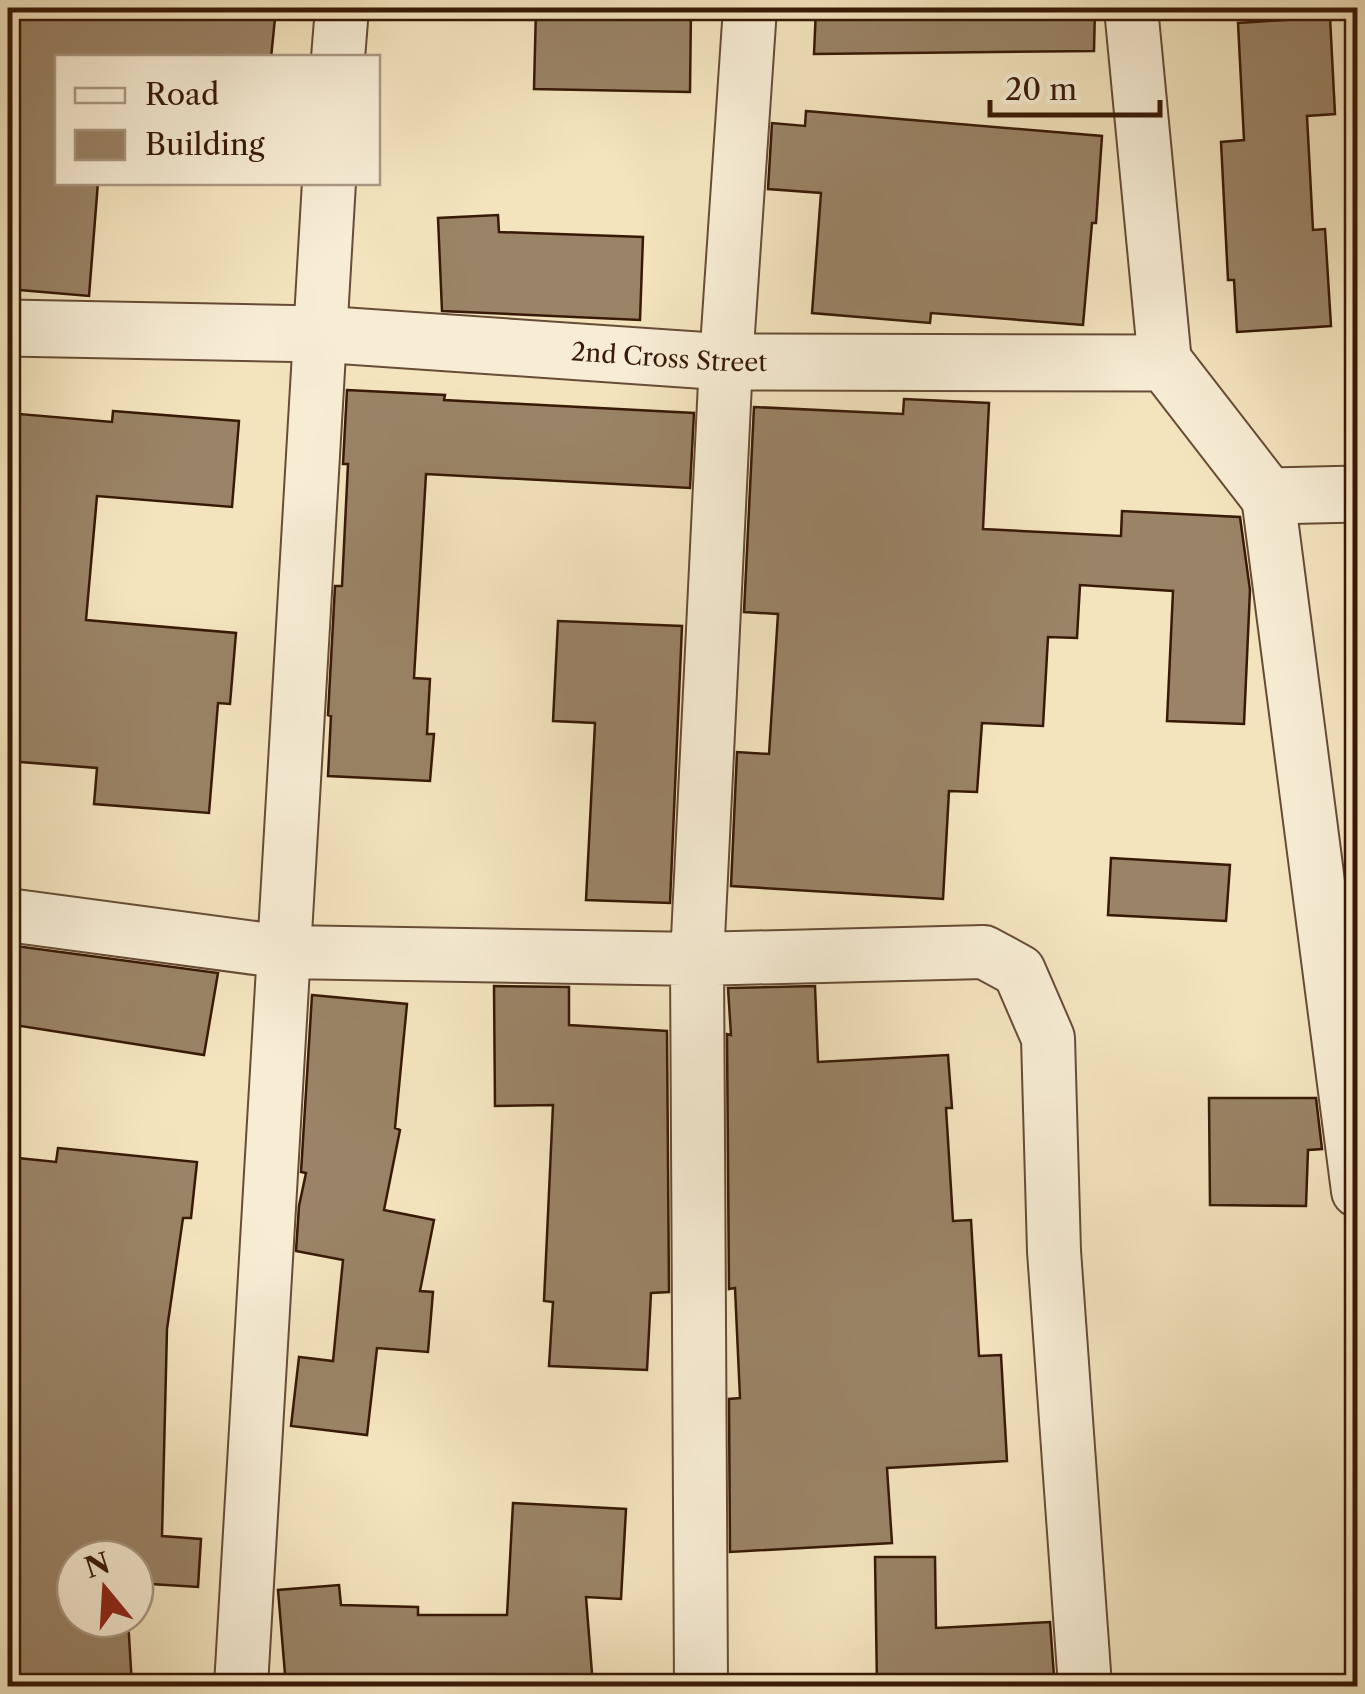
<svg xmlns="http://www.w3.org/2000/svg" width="1365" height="1694" font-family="'Libre Caslon Text',serif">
  <rect width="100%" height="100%" fill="#f3e4be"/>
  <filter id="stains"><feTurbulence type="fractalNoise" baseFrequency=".002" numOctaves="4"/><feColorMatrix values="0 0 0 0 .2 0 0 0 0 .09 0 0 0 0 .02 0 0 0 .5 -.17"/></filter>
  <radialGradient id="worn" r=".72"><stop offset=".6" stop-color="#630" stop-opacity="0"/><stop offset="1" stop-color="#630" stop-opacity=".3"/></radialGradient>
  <!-- building -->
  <path fill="#9a8366" stroke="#391907" stroke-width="2.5" d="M8 8H276L271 58H58V182H98L89 296 8 289V239L12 184H8Z
    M536 8H691L690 92 534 89Z
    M816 8H1095L1094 51 814 54Z
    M1330 17 1335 114 1307 116 1313 230 1325 229 1331 326 1237 332 1234 280H1228L1221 142 1244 140 1238 23Z
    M806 111 1102 136 1096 223H1092L1083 325 931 313 930 323 812 313 821 193 768 189 772 123 805 126Z
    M498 215 499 232 643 237 640 320 442 311 438 218Z
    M347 390 445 395 444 400 694 413 690 488 426 474 414 678 430 679 427 734H434L430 781 328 776 331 716 328 715 335 586H342L348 464H343Z
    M904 399 989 403 983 529 1121 536 1122 511 1240 517 1250 590 1244 724 1167 721 1173 591 1080 585 1077 638 1048 637 1043 726 982 723 977 792 949 791 943 899 731 886 737 752 769 754 778 614 744 612 754 407 903 414Z
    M113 411 239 421 232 507 97 496 86 620 236 633 230 704 218 703 209 813 94 804 97 768 8 761V413L112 422Z
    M558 621 682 626 670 903 586 900 595 723 553 721Z
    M1111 858 1230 865 1226 921 1108 915Z
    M8 945 218 973 204 1055 8 1024Z
    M494 986 569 987V1025L667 1031 669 1292 651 1293 647 1370 549 1366 553 1302 544 1301 553 1105 495 1106Z
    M815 986 818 1062 948 1055 952 1108H946L953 1221 971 1220 979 1356 1001 1355 1007 1461 887 1468 892 1543 730 1552 729 1399 740 1398 735 1288 729 1289 727 1034 731 1035 728 988Z
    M312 995 407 1004 395 1128 400 1130 384 1210 434 1220 420 1291 433 1292 428 1352 377 1348 367 1435 291 1426 299 1357 333 1361 343 1260 296 1251 299 1206 306 1173 301 1172Z
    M1209 1098H1316L1322 1149 1308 1150 1306 1206 1210 1205Z
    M58 1148 197 1162 191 1218H183L167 1329 162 1536 201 1539 198 1587 135 1583V1559H75V1619H128L132 1686H15L8 1569V1157L56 1162Z
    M513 1503 626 1509 621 1599 586 1597 593 1686H286L278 1590 339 1585 341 1605 418 1607V1615H507Z
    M875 1557H935L936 1628 1050 1622 1054 1676 949 1682 950 1686H877Z"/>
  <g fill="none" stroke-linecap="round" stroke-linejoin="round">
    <defs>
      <path id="minor" d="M1131 8 1165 363
        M338 58 342 8
        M1268 496 1358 1191
        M8 915 285 952 697 959 984 952 1019 971 1048 1038 1054 1251 1085 1686
        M241 1686 329 182
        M701 1686 697 959 726 362 750 8"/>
      <g id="tertiary">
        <path id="s1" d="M8 328 319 334 726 362 1165 363 1268 496 1358 494"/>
      </g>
    </defs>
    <!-- minor casing -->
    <use href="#minor" stroke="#684c35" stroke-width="56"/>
    <!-- tertiary casing -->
    <use href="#tertiary" stroke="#684c35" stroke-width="59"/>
    <!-- minor -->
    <use href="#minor" stroke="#f7edd5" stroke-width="52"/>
    <!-- tertiary -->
    <use href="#tertiary" stroke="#f7edd5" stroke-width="55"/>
  </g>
  <g text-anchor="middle" stroke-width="8" stroke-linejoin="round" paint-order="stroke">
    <!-- street labels -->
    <g font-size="25" fill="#391907" stroke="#f7edd5">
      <text dy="9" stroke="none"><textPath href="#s1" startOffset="662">2nd Cross Street</textPath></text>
    </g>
  </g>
  <!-- margin -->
  <rect width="1365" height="1694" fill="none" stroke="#f3e4be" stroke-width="40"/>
  <rect x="10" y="10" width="1345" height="1674" fill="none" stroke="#391907" stroke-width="5"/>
  <rect x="20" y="20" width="1325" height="1654" fill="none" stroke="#391907" stroke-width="2.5"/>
  <!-- legend -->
  <rect x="55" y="55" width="325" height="130" fill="#f7edd5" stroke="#ab9883" stroke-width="2.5"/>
  <rect x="75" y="88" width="50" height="15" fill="#f7edd5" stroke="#ab9883" stroke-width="2.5"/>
  <text x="145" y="105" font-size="30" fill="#391907">Road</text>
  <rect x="75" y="130" width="50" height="30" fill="#9a8366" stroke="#ab9883" stroke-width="2.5"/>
  <text x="145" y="155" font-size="30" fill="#391907">Building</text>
  <!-- north arrow -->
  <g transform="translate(105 1589) rotate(342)"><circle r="48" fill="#f7edd5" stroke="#ab9883" stroke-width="2.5"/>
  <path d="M0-8L18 38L0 25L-18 38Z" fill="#8f2418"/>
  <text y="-15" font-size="28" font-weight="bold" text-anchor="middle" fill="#391907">N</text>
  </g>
  <!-- scale -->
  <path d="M990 100v15h170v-15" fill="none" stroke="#391907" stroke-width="5"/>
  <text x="1005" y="100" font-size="30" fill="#391907" stroke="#f7edd5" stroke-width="8" paint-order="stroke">20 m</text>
  <rect width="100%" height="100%" filter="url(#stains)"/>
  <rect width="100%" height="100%" fill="url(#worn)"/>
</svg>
